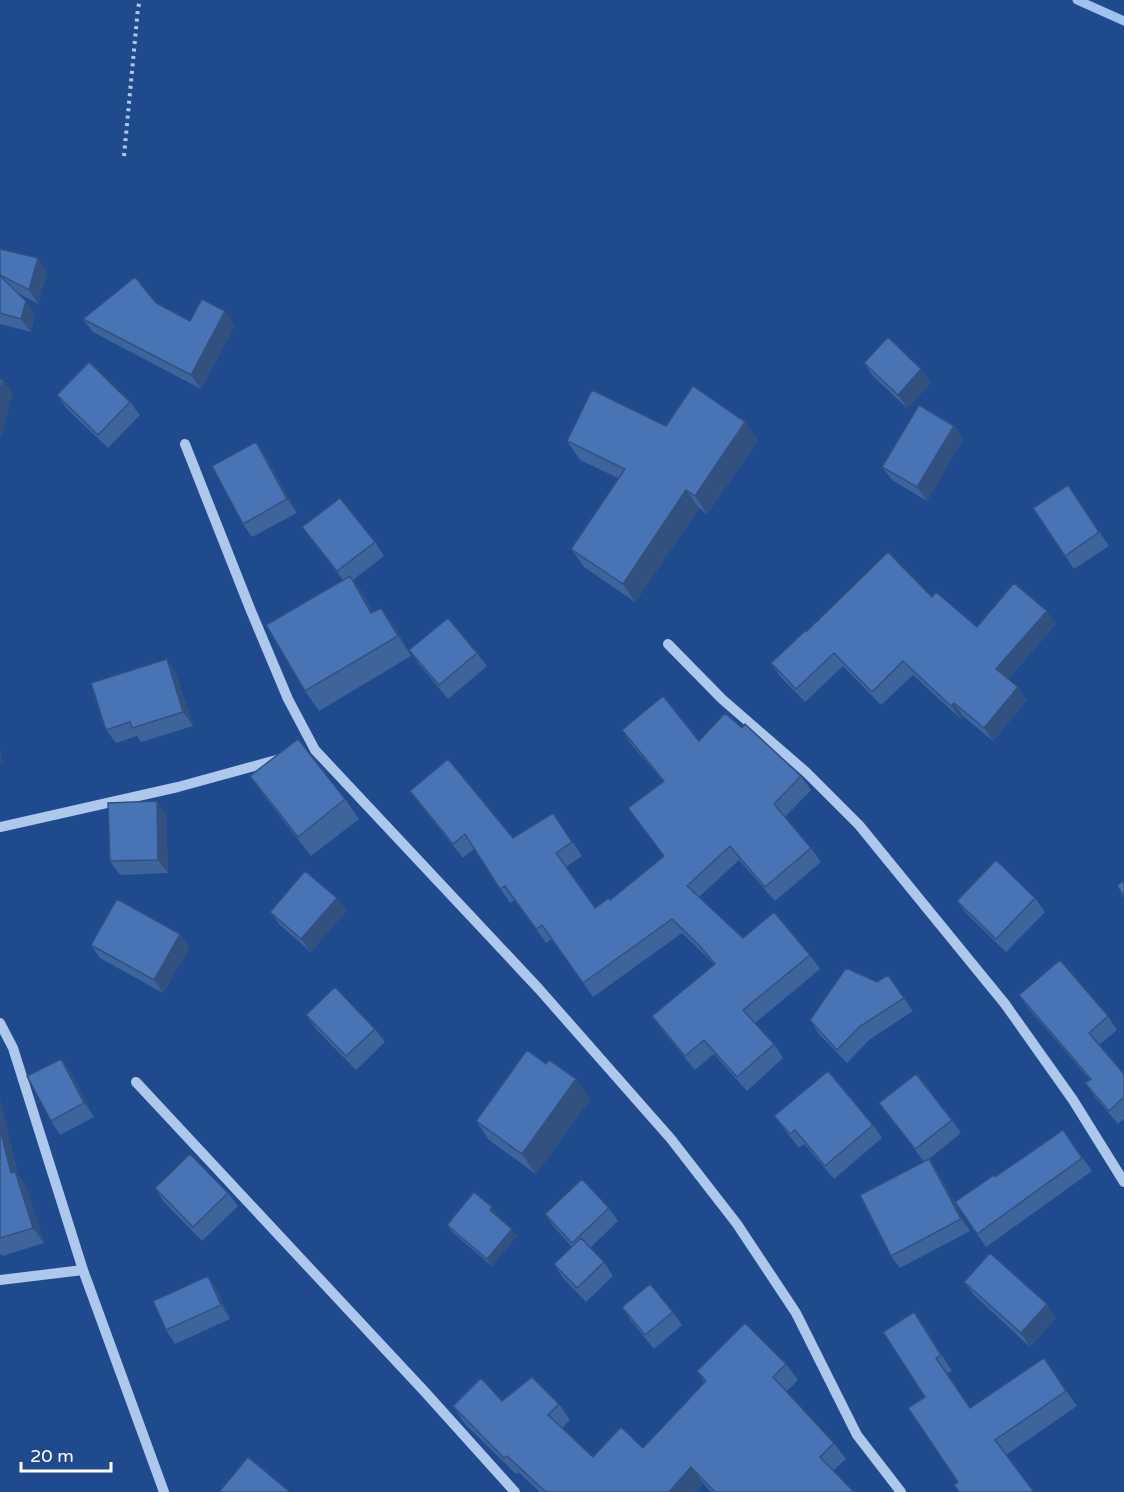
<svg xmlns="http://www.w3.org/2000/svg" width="1124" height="1492" font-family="'Varela Round',sans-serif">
  <rect width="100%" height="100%" fill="#1f4b8e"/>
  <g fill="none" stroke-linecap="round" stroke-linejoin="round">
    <!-- stream -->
    <path stroke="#a1c2ee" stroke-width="9" d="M1077 0 1124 21"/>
    <!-- path -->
    <path stroke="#aec8ec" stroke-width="4" stroke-dasharray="3 4.5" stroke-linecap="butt" d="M124 156 138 8 140 0"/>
    <!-- minor -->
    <path stroke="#aec8ec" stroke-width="10" d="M185 444 251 611 288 699 315 750 539 989 671 1139 737 1224 796 1313 857 1435 901 1492
      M668 644 722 699 806 772 859 825 1005 1004 1073 1100 1124 1182
      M0 827 178 787 280 759
      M0 1023 13 1048 83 1270 164 1492
      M136 1082 425 1392 515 1492
      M0 1280 83 1270"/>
  </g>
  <!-- wall -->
  <path fill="#3e649c" d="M0 249 47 272 38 304 18 293 26 301 35 315 31 332 0 324Z
    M156 303 190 321 235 325 201 389 93 332 83 319Z
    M864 363 921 369 931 383 907 408 873 376Z
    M57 395 130 402 140 415 108 448 66 408Z
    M666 426 758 440 707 514 699 508 635 602 584 567 571 549 618 478 580 460 567 441Z
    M954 426 963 439 927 501 892 480 882 467Z
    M256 442 265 455 297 513 252 537 243 524Z
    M1068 485 1109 546 1074 569 1033 508Z
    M302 527 375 542 384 556 353 580 364 595 373 612 381 608 395 627 411 656 319 711 305 691 343 580Z
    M932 597 977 627 1056 624 1008 679 1018 687 1027 700 993 741 963 716 961 719 913 675 881 705 843 666 805 702 780 676 771 663 807 631Z
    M409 650 477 653 487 666 448 699 419 664Z
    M176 673 193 726 141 742 137 736 116 743 106 730Z
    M742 728 801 776 811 790 785 817 811 848 821 862 775 901 739 860 699 897 743 938 810 955 820 969 755 1023 774 1044 783 1058 747 1091 714 1054 695 1070 662 1030 652 1016 714 965 709 959 682 933 593 997 552 939 546 943 515 900 510 903 474 849 463 858 420 805 410 791 513 838 553 813 582 856 566 867 595 908 610 900 664 856 628 808 663 781 631 744 622 730 699 741Z
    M250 776 345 799 359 819 311 856 264 796Z
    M166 814 168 873 120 875 110 861Z
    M337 898 346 911 311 952 280 925 270 912Z
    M1035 898 1045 912 1006 952 967 914 957 901Z
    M180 934 189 948 163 993 100 958 91 945Z
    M888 975 913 1011 869 1040 847 1063 819 1034 810 1020 877 982Z
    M1019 995 1108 1016 1117 1030 1099 1045 1124 1074V1119L1118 1124 1095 1097 1085 1083 1090 1080 1028 1008Z
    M306 1015 375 1029 385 1042 356 1070 316 1029Z
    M61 1059 70 1072 94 1117 60 1135 51 1121Z
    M590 1099 536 1174 489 1140 476 1121Z
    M0 1100 18 1175 26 1186 44 1243 2 1256 0 1253Z
    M879 1103 952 1120 961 1133 929 1159 937 1171 970 1231 900 1268 891 1256 924 1162Z
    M774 1116 873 1125 882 1138 834 1179 804 1144 799 1148 784 1129Z
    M1063 1130 1092 1171 986 1247 955 1202 995 1177Z
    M155 1188 228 1193 238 1206 202 1241 164 1202Z
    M609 1208 618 1221 590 1248 604 1262 613 1276 586 1302 563 1278 554 1264 572 1247 554 1227 545 1214Z
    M497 1214 496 1215 517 1236 492 1266 452 1232 447 1225Z
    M208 1276 217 1290 230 1319 175 1344 166 1330Z
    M964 1282 1056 1318 1030 1347 974 1295Z
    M622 1307 673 1312 682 1325 654 1349 631 1321Z
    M925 1328 952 1371 946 1374 970 1408 1044 1358 1077 1406 1006 1455 958 1482 925 1397Z
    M786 1364 798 1380 786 1392 834 1443 846 1459 833 1471 854 1492H711L703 1483 695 1492H540L518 1472 516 1474 464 1423 453 1406 502 1401 559 1404 570 1420 562 1428 593 1457 643 1448 704 1382 697 1371Z"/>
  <!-- shaded-wall -->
  <path fill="#32517f" d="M38 258 47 272 38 304 29 290Z
    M26 301 35 315 31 332 21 319Z
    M225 311 235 325 201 389 191 375Z
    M921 369 931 383 907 408 898 395Z
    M3 380 13 393 1 438 0 437V393Z
    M745 422 758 440 707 514 695 496Z
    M954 426 963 439 927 501 917 487Z
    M256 442 265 455 297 513 287 499Z
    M686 490 699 508 635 602 623 584Z
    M350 576 364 595 385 633 371 613Z
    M381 608 395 627 411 656 398 636Z
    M1047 611 1056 624 1005 682 996 669Z
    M167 659 176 673 193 726 183 712Z
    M1018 687 1027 700 993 741 984 728Z
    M954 703 963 716 961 719 951 706Z
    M0 748 3 767 0 762Z
    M157 801 166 814 168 873 158 860Z
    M337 898 346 911 311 952 301 939Z
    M180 934 189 948 163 993 154 980Z
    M61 1059 70 1072 94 1117 84 1103Z
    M576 1079 590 1099 536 1174 522 1154Z
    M0 1100 18 1175 26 1186 44 1243 33 1228 11 1173 0 1129Z
    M929 1159 937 1171 970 1231 961 1219Z
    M492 1207 497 1214 494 1217 490 1210Z
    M512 1229 517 1236 492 1266 487 1259Z
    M208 1276 217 1290 230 1319 221 1305Z
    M1047 1304 1056 1318 1030 1347 1021 1333Z
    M914 1312 925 1328 952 1371 941 1355Z
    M691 1467 703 1483 695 1492H669Z"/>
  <!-- building -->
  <path fill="#4874b5" stroke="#32517f" stroke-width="1.5" d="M0 249 38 258 29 290 0 275Z
    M0 276 26 301 21 319 0 313Z
    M135 277 156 303 190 321 202 299 225 311 191 375 83 319Z
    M888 337 921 369 898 395 864 363Z
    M89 362 130 402 98 435 57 395Z
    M0 379 3 380 0 393Z
    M693 386 745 422 695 496 686 490 623 584 571 549 625 469 567 441 592 390 666 426Z
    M919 405 954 426 917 487 882 467Z
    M256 442 287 499 243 524 212 466Z
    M1068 485 1099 532 1065 556 1033 508Z
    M340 498 375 542 337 571 302 527Z
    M888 552 932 597 936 592 977 627 1014 583 1047 611 996 669 1018 687 984 728 954 703 951 706 903 661 872 692 834 653 796 689 771 663 806 630 807 631Z
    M350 576 371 613 381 608 398 636 305 691 266 625Z
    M448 618 477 653 439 685 409 650Z
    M167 659 183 712 132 728 130 722 106 730 91 683Z
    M663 696 699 741 725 713 742 728 745 724 801 776 774 804 811 848 765 887 730 846 687 886 743 938 774 912 810 955 743 1010 774 1044 737 1077 704 1040 685 1056 652 1016 715 964 699 945 672 919 583 983 542 925 536 929 505 886 500 889 465 834 453 844 410 791 448 759 513 838 553 813 572 842 556 853 595 908 609 898 610 900 664 856 628 808 664 781 622 730Z
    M298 739 345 799 298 837 250 776Z
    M157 801 158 860 110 861 108 803Z
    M996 860 1035 898 996 939 957 901Z
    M305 871 337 898 301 939 270 912Z
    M1124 881V897L1117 885Z
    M117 899 180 934 154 980 91 945Z
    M1060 960 1108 1016 1089 1033 1124 1074V1097L1109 1111 1085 1083 1091 1079 1019 995Z
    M846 968 877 982 888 975 904 998 859 1027 837 1050 810 1020Z
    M335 987 375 1029 346 1056 306 1015Z
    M527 1050 546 1064 549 1060 576 1079 522 1154 476 1121Z
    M61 1059 84 1103 51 1121 27 1076Z
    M828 1071 873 1125 825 1166 795 1130 790 1134 774 1116Z
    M916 1074 952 1120 915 1149 879 1103Z
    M0 1129 11 1173 15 1171 33 1228 0 1238Z
    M1063 1130 1082 1158 977 1234 955 1202 994 1175 995 1177Z
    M190 1154 228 1193 193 1227 155 1188Z
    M929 1159 961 1219 891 1256 860 1195Z
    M582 1179 609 1208 572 1243 545 1214Z
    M474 1192 492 1207 490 1210 512 1229 487 1259 447 1225Z
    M581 1238 604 1262 577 1288 554 1264Z
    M990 1253 1047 1304 1021 1333 964 1282Z
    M208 1276 221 1305 166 1330 153 1301Z
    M650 1284 673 1312 645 1335 622 1307Z
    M914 1312 941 1355 936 1358 970 1408 1044 1358 1066 1391 995 1440 1034 1492H959L954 1485 958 1482 908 1408 925 1397 883 1332Z
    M745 1323 786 1364 773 1377 834 1443 820 1457 854 1492H715L691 1467 669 1492H546L507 1456 504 1458 453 1406 481 1378 502 1401 532 1377 559 1404 548 1415 593 1457 621 1427 643 1448 706 1381 697 1371Z
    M248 1457 290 1492H219Z"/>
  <!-- scale -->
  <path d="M21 1462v9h90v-9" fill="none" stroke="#ffffff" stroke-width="3"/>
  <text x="30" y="1462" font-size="18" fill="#ffffff" stroke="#1f4b8e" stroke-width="4.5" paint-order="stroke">20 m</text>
</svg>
